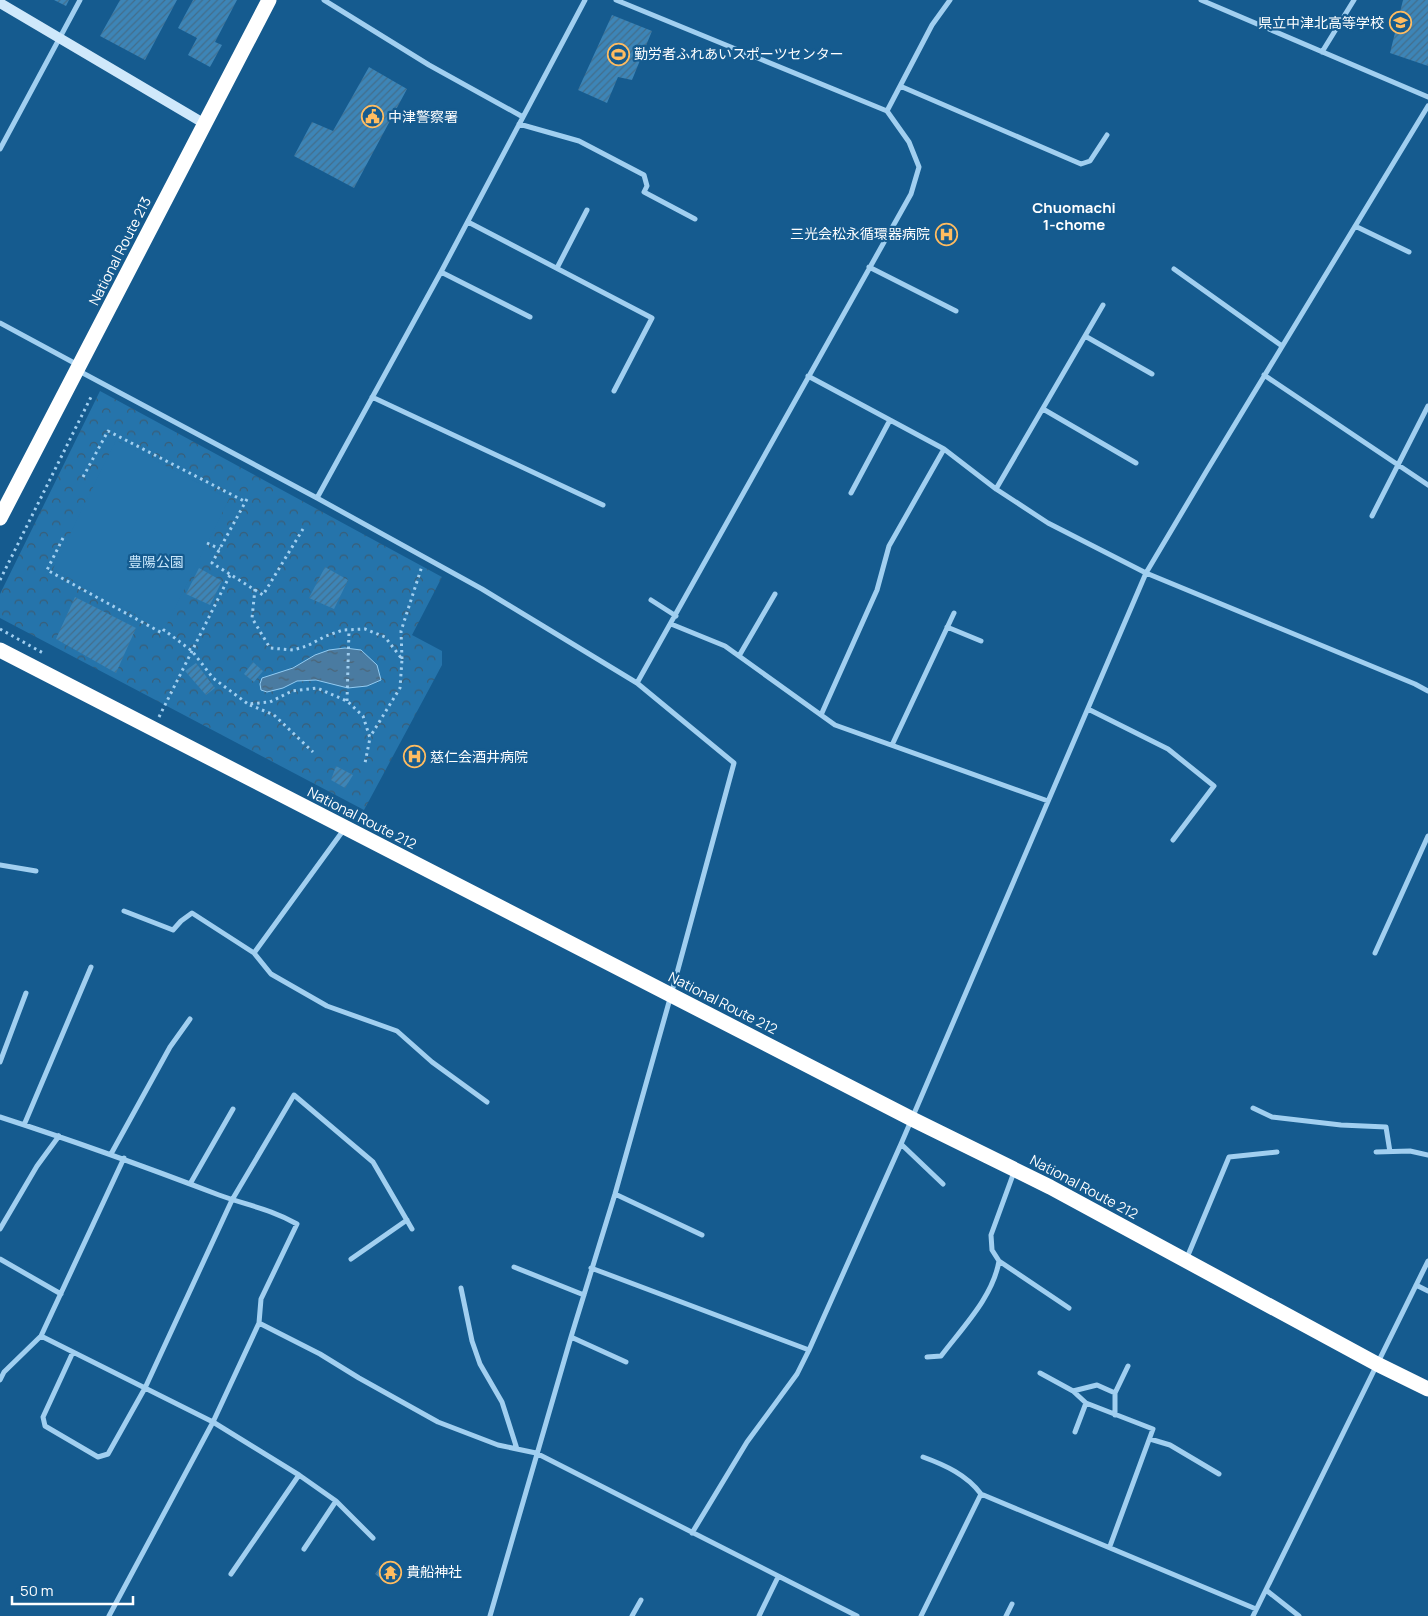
<svg xmlns="http://www.w3.org/2000/svg" width="1428" height="1616" font-family="Manrope,'Noto Sans JP',sans-serif">
  <defs>
    <pattern id="park-crowns" width="20" height="18" patternUnits="userSpaceOnUse" patternTransform="scale(1.25)"><rect width="20" height="18" fill="#2574ab"/><path d="M2 6a3 3 0 1 1 6 0M12 15a3 3 0 1 1 6 0" fill="none" stroke="#3a5e77"/></pattern>
    <pattern id="water-ripples" width="26" height="14" patternUnits="userSpaceOnUse" patternTransform="scale(1.25)"><rect width="26" height="14" fill="#4a7ba1"/><path d="M2 4q2-2 4 0t4 0M15 11q2-2 4 0t4 0" fill="none" stroke="#4b6476"/></pattern>
    <pattern id="building-hatch" width="6" height="6" patternUnits="userSpaceOnUse" patternTransform="scale(1.25)"><rect width="6" height="6" fill="#3d85b7"/><path d="M-1 1l2-2M0 6l6-6M5 7l2-2" fill="none" stroke="#436e8c"/></pattern>
  </defs>
  <rect width="100%" height="100%" fill="#155b8f"/>
  <!-- park -->
  <path fill="url(#park-crowns)" d="M100 391 442 577 412 635 442 651V665L364 810 0 618V594Z"/>
  <!-- pitch -->
  <path fill="#2574ab" d="M116 440 229 499 164 630 53 569Z"/>
  <!-- water -->
  <path fill="url(#water-ripples)" stroke="#93ccf3" d="M345 648 361 650 377 665 381 680 367 686 348 688 316 680 297 681 283 688 267 692 261 690 260 684 262 678 293 668 315 655 329 650Z"/>
  <!-- building -->
  <path fill="url(#building-hatch)" d="M54 0H69L66 6Z
    M120 0H177L145 60 100 36Z
    M193 0H237L215 42 222 45 210 67 188 55 197 38 178 28Z
    M1403 0H1428V66L1390 53Z
    M612 15 652 31 632 80 618 77 607 103 578 90Z
    M369 67 407 89 354 188 294 156 312 122 333 131Z
    M325 567 348 580 334 609 309 598Z
    M199 568 222 581 210 605 186 594Z
    M75 597 136 628 116 673 56 639Z
    M253 662 263 671 254 682 244 674Z
    M196 663 215 688 206 695 185 671Z
    M336 766 353 775 345 788 331 780Z
    M384 1562 397 1571 388 1584 375 1574Z"/>
  <g fill="none" stroke-linecap="round" stroke-linejoin="round">
    <!-- path -->
    <path stroke="#a1cff0" stroke-width="3" stroke-dasharray="2.5 4" stroke-linecap="butt" d="M83 477 108 431 246 502
      M247 499 212 563 263 595 303 529
      M63 538 47 570 162 633 164 630 192 651 213 678 248 704 270 702 292 691 317 688 347 701 363 716 370 738 365 763
      M207 543 220 549
      M0 580 91 397
      M255 589 252 618 270 648 293 650 307 646 326 636 343 630 365 629 385 637 402 659 400 688 370 737
      M0 629 43 653
      M402 659 401 631 422 566
      M347 701 349 630
      M250 705 274 715 313 752
      M159 717 230 575"/>
    <!-- street -->
    <path stroke="#a1cff0" stroke-width="5" d="M324 0 429 65 523 117
      M616 0 887 111 909 142 919 167 911 194 637 683
      M1201 0 1428 97
      M1322 52 1354 0
      M900 86 1081 164 1090 161 1107 135
      M887 111 932 25 950 0
      M519 124 579 141 644 175 647 186 644 192 695 219
      M0 149 80 0
      M468 222 652 318 614 391
      M1355 226 1409 252
      M869 267 956 311
      M557 268 587 210
      M1174 269 1282 346
      M441 272 530 317
      M0 323 78 365
      M1085 336 1152 374
      M79 371 317 498 482 589 637 683 734 763 671 995 615 1194 571 1337 490 1616
      M1264 375 1428 485
      M808 376 944 449 996 489 1048 523 1146 573 1415 684 1428 691
      M372 397 603 505
      M1043 409 1136 463
      M996 489 1103 305
      M851 493 890 420
      M317 498 441 272 585 0
      M1372 516 1428 406
      M651 600 676 616
      M671 624 725 646 835 725 1048 801
      M947 627 981 641
      M739 656 775 594
      M1088 709 1168 749 1214 786 1173 840
      M821 715 877 590 889 546 944 449
      M892 745 954 613
      M0 865 36 871
      M124 911 173 930 181 921 192 913 254 953 345 828
      M254 953 271 974 327 1006 397 1031 432 1062 487 1102
      M1375 953 1428 836
      M0 1062 26 993
      M1253 1108 1272 1117 1341 1125 1386 1127 1390 1152
      M0 1117C74 1141 146 1167 219 1195 246 1205 271 1209 297 1224L261 1299 259 1323 213 1422 109 1616
      M24 1125 91 967
      M901 1144 943 1184
      M1376 1152 1410 1151 1428 1155
      M111 1154 170 1047 190 1019
      M190 1184 233 1109
      M615 1194 702 1235
      M0 1229 37 1166 59 1136
      M0 1259 61 1294
      M351 1259 407 1220
      M1186 1260 1229 1157 1277 1152
      M999 1261 1069 1308
      M514 1267 584 1295
      M591 1268 809 1350
      M1416 1285 1428 1291
      M461 1288 472 1341 480 1364 502 1402 517 1449
      M259 1323 320 1354 359 1378 438 1422 498 1445 536 1453 857 1616
      M41 1336 213 1422 299 1475 336 1501 373 1538
      M571 1337 626 1362
      M73 1352 43 1417 45 1426 98 1457 108 1454 145 1388 232 1200 294 1095 373 1162 412 1229
      M927 1357 941 1356C962 1328 993 1297 999 1261L992 1250 991 1235 1014 1172
      M1040 1373 1073 1391 1086 1403 1153 1429 1110 1546
      M0 1380 4 1372 41 1336 124 1158
      M1073 1391 1097 1385 1115 1393V1415
      M1115 1393 1128 1366
      M1075 1432 1086 1403
      M1150 1439 1170 1445 1219 1474
      M923 1457C945 1465 967 1475 981 1494L1256 1609
      M692 1533 747 1442 797 1374 809 1350 901 1144 1146 573 1206 472 1428 106
      M304 1549 336 1501
      M231 1574 299 1475
      M1266 1590 1299 1616
      M632 1616 641 1600
      M759 1616 778 1577
      M921 1616 981 1494
      M1006 1616 1012 1604
      M1253 1616 1428 1261"/>
    <!-- secondary -->
    <path stroke="#cfe8fb" stroke-width="10" d="M0 3 205 124"/>
    <!-- highway -->
    <path stroke="#fff" stroke-width="15" d="M0 518 269 0
      M0 650 912 1119 1050 1187 1377 1364 1428 1389"/>
  </g>
  <!-- icons -->
  <defs>
    <symbol id="school-ring" viewBox="-11 -11 22 22"><circle r="9.5" fill="#155b8f" stroke="#ffbc60" stroke-width="1.5"/><path d="M0-5L7-2L0 1L-7-2ZM-4 1L0 2.5L4 1V4Q0 6-4 4Z" fill="#ffbc60"/></symbol>
    <symbol id="stadium-ring" viewBox="-11 -11 22 22"><circle r="9.5" fill="#155b8f" stroke="#ffbc60" stroke-width="1.5"/><path d="M0-5a6.5 5 0 1 0 0 10a6.5 5 0 1 0 0-10ZM-3.5-1.8h7v3.6h-7Z" fill="#ffbc60"/></symbol>
    <symbol id="civic-ring" viewBox="-11 -11 22 22"><circle r="9.5" fill="#155b8f" stroke="#ffbc60" stroke-width="1.5"/><path d="M-.6-6.5H3V-4.5H.6V-3L4-1V1h2V6H-6V1h2V-1L-.6-3ZM-1.2 2.5V6h2.4V2.5Z" fill="#ffbc60"/></symbol>
    <symbol id="hospital-ring" viewBox="-11 -11 22 22"><circle r="9.5" fill="#155b8f" stroke="#ffbc60" stroke-width="1.5"/><path d="M-5-5h3v3.5h4V-5h3V5h-3V1.5h-4V5h-3Z" fill="#ffbc60"/></symbol>
    <symbol id="temple-ring" viewBox="-11 -11 22 22"><circle r="9.5" fill="#155b8f" stroke="#ffbc60" stroke-width="1.5"/><path d="M0-6L5-2H3V0L6.5 2.5H4V6H1.5V3h-3V6H-4V2.5H-6.5L-3 0V-2H-5Z" fill="#ffbc60"/></symbol>
  </defs>
  <g fill-rule="evenodd">
    <use href="#school-ring" x="1388" y="10" width="25" height="25"/>
    <use href="#stadium-ring" x="606" y="42" width="25" height="25"/>
    <use href="#civic-ring" x="360" y="104" width="25" height="25"/>
    <use href="#hospital-ring" x="934" y="222" width="25" height="25"/>
    <use href="#hospital-ring" x="402" y="744" width="25" height="25"/>
    <use href="#temple-ring" x="378" y="1560" width="25" height="25"/>
  </g>
  <g text-anchor="middle" stroke-width="4.5" stroke-linejoin="round" paint-order="stroke">
    <!-- poi labels -->
    <g font-size="14" fill="#fff" stroke="#155b8f" text-anchor="start">
      <text x="1384" y="28" text-anchor="end">県立中津北高等学校</text>
      <text x="634" y="59">勤労者ふれあいスポーツセンター</text>
      <text x="388" y="122">中津警察署</text>
      <text x="930" y="239" text-anchor="end">三光会松永循環器病院</text>
      <text x="430" y="762">慈仁会酒井病院</text>
      <text x="406" y="1577">貴船神社</text>
    </g>
    <!-- street labels -->
    <g font-size="14" fill="#fff" stroke="#155b8f">
      <text transform="translate(120 251) rotate(-63)" y="5">National Route 213</text>
      <text transform="translate(362 818) rotate(27)" y="5">National Route 212</text>
      <text transform="translate(723 1003) rotate(27)" y="5">National Route 212</text>
      <text transform="translate(1084 1187) rotate(28)" y="5">National Route 212</text>
    </g>
    <!-- park labels -->
    <g font-size="14" fill="#c8e6fb" stroke="#155b8f">
      <text x="156" y="567">豊陽公園</text>
    </g>
    <!-- neighbourhood labels -->
    <g font-size="15" font-weight="bold" fill="#fff" stroke="#155b8f">
      <text x="1074" y="213">Chuomachi<tspan x="1074" dy="17">1-chome</tspan></text>
    </g>
  </g>
  <!-- scale -->
  <path d="M12 1596v8h121v-8" fill="none" stroke="#ffffff" stroke-width="2.5"/>
  <text x="20" y="1596" font-size="15" fill="#ffffff" stroke="#155b8f" stroke-width="4" paint-order="stroke">50 m</text>
</svg>
